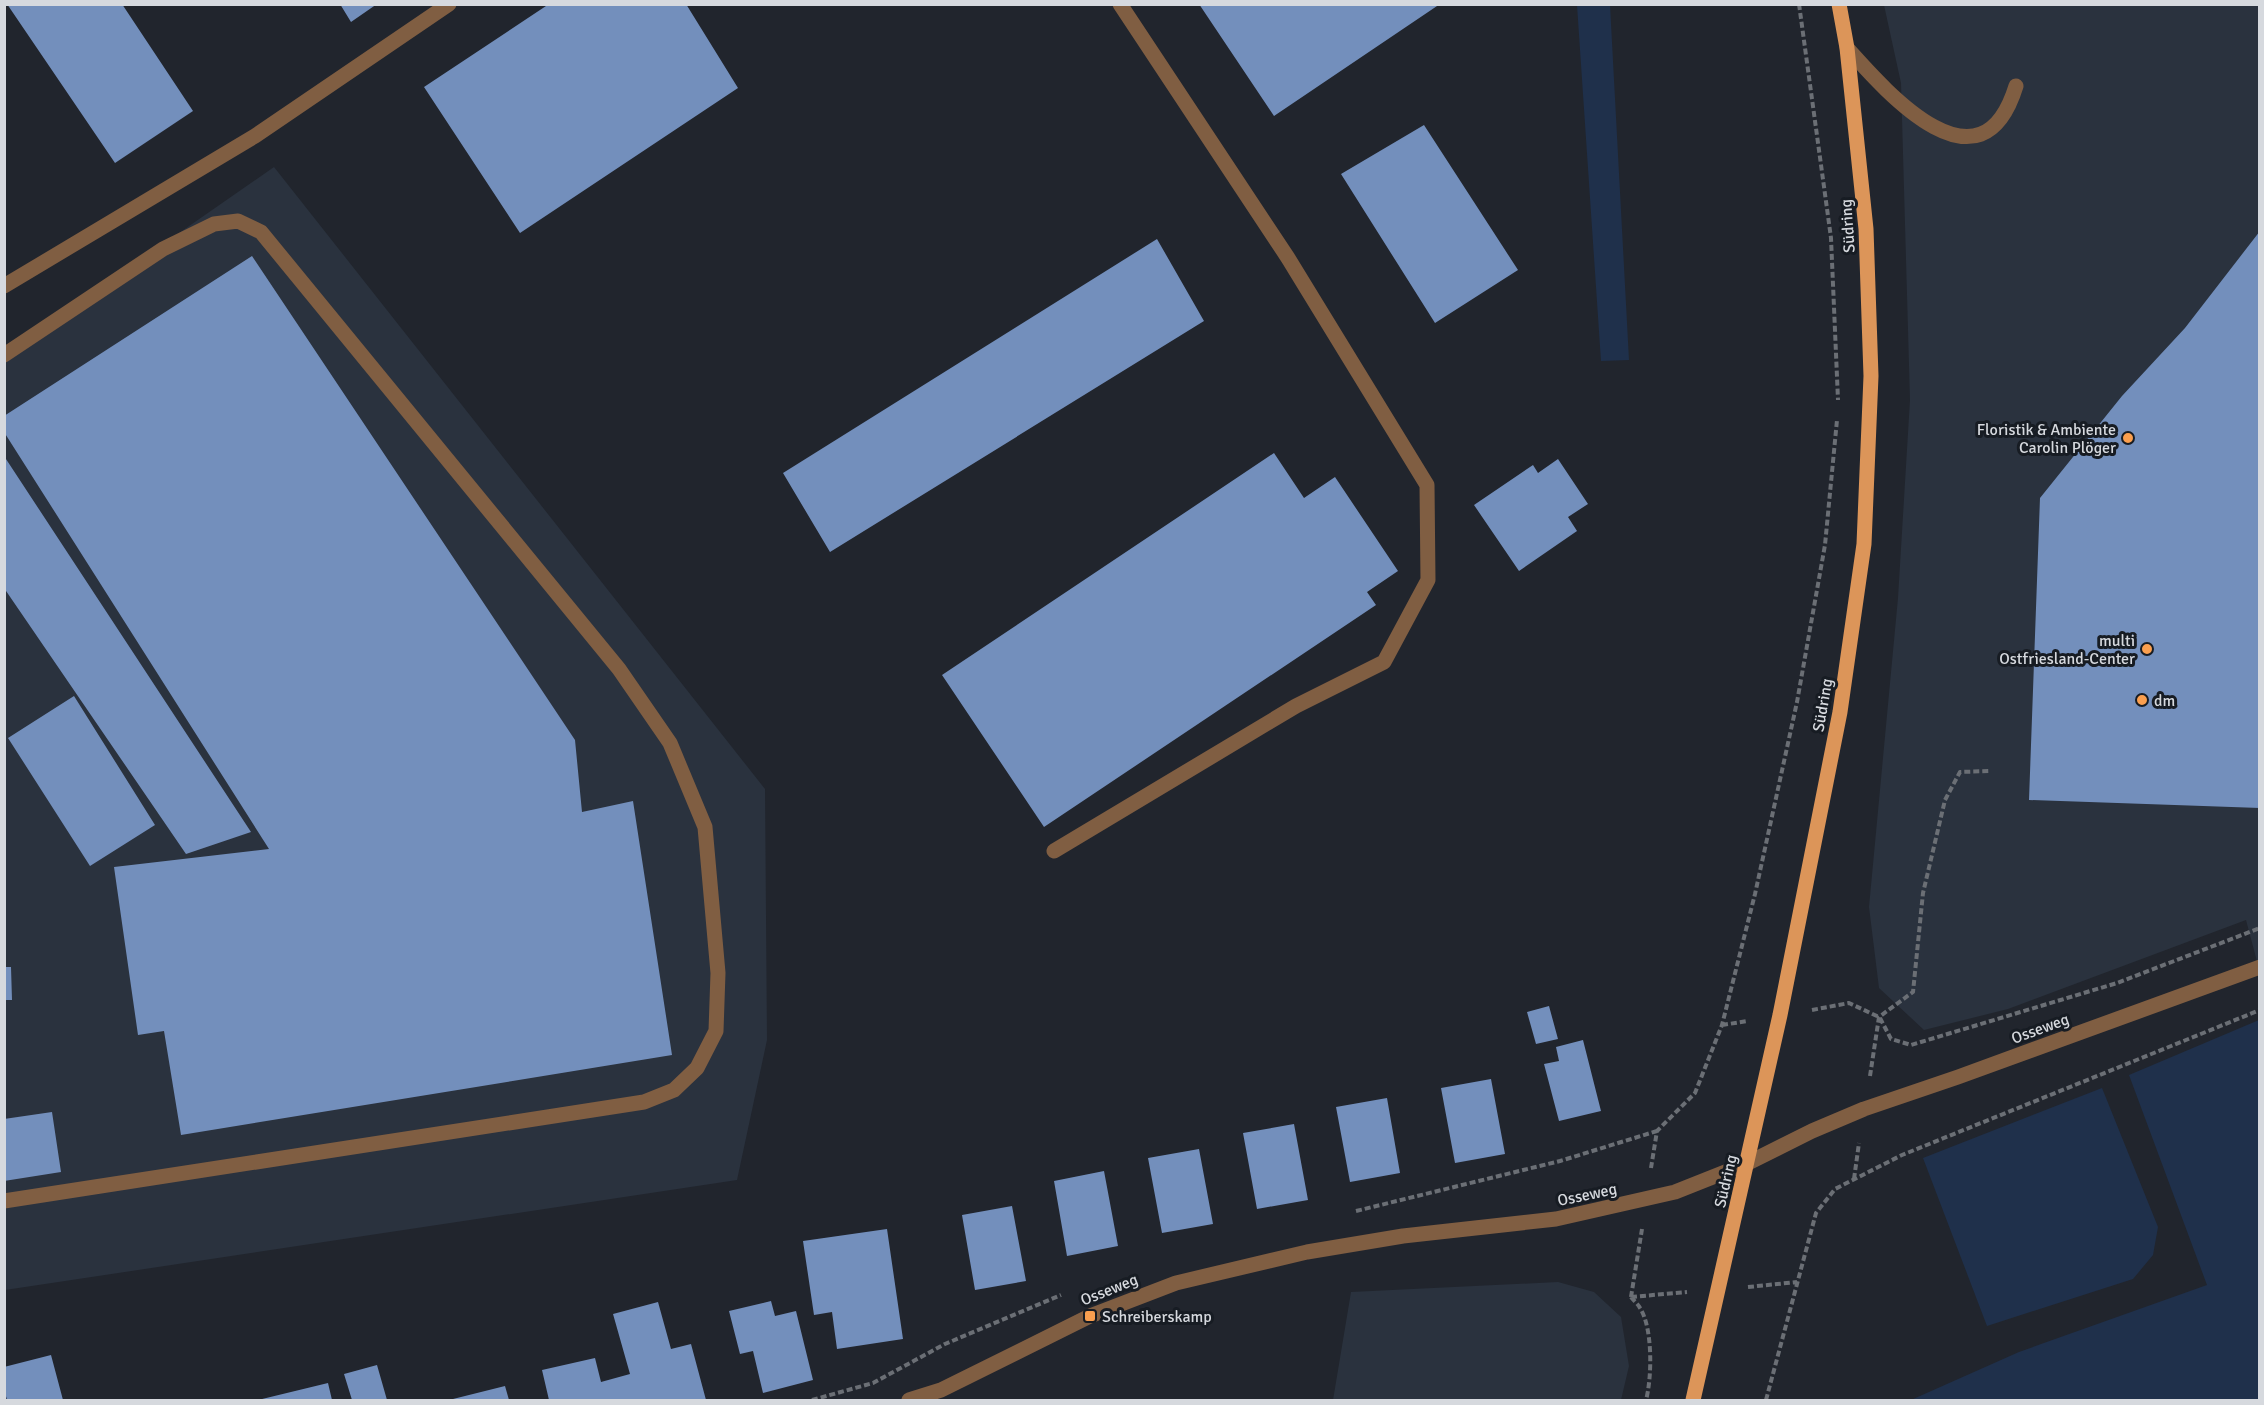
<svg xmlns="http://www.w3.org/2000/svg" width="2264" height="1405" font-family="Signika,sans-serif">
  <rect width="100%" height="100%" fill="#21252d"/>
  <!-- built -->
  <path fill="#2a323e" d="M1884 5H2259V969L2246 920 2008 1009 1924 1030 1879 988 1869 907 1898 598 1910 400 1901 83Z
    M274 167 765 789 767 1040 737 1180 5 1290V354Z
    M1558 1282 1594 1292 1621 1317 1629 1366 1621 1400H1333L1351 1292Z"/>
  <!-- green -->
  <path fill="#1f304b" d="M1577 5H1610L1629 360 1601 361Z
    M2259 1020V1400H1911L2019 1352 2207 1285 2129 1075Z
    M2102 1088 2158 1227 2153 1255 2133 1279 1987 1326 1923 1158Z"/>
  <!-- building -->
  <path fill="#738fbc" d="M7 4H122L193 111 115 163Z
    M340 4H377L351 22Z
    M549 4H686L738 88 520 233 424 87Z
    M1199 4H1440L1274 116Z
    M1424 125 1518 270 1435 323 1341 174Z
    M2260 231V808L2029 800 2040 498 2122 396 2185 328Z
    M1157 239 1204 321 830 552 783 473Z
    M252 256 575 740 582 812 633 801 672 1055 181 1135 164 1031 138 1035 114 867 269 849 4 432V416Z
    M1274 453 1304 498 1335 477 1398 571 1367 592 1376 605 1044 827 942 675Z
    M4 456 251 832 186 854 4 588Z
    M1558 459 1588 504 1568 517 1577 531 1519 571 1474 505 1533 465 1538 473Z
    M74 696 155 825 90 866 8 738Z
    M4 967H11L12 1000H4Z
    M1549 1006 1558 1039 1536 1044 1527 1012Z
    M1583 1040 1601 1111 1559 1121 1544 1064 1559 1061 1556 1047Z
    M1491 1079 1505 1154 1455 1163 1441 1088Z
    M1387 1098 1400 1173 1350 1182 1336 1107Z
    M52 1112 61 1172 4 1181V1119Z
    M1294 1124 1308 1200 1257 1209 1243 1133Z
    M1199 1149 1213 1224 1162 1233 1148 1158Z
    M1104 1171 1118 1246 1067 1256 1054 1181Z
    M1012 1206 1026 1281 975 1290 962 1215Z
    M887 1229 903 1339 837 1349 832 1312 814 1315 803 1241Z
    M771 1301 775 1316 796 1311 813 1380 763 1393 753 1351 740 1354 729 1311Z
    M658 1302 671 1349 691 1344 706 1400H549L542 1370 595 1358 601 1382 630 1374 613 1314Z
    M51 1355 63 1400H7L4 1389V1367Z
    M377 1365 387 1400H352L344 1374Z
    M328 1383 332 1400H258Z
    M505 1386 509 1400H449Z"/>
  <g fill="none" stroke-linecap="round" stroke-linejoin="round">
    <!-- path -->
    <path stroke="#6b6f75" stroke-width="4" stroke-dasharray="6 3" stroke-linecap="butt" d="M1799 4 1831 238 1838 400
      M1812 1010 1849 1003 1879 1017
      M1880 1018 1891 1039 1911 1045 2117 983 2260 928
      M1722 1025 1748 1021
      M1870 1076 1879 1017 1913 992 1923 893 1945 800 1960 772 1990 771
      M1651 1168 1657 1131 1695 1093 1722 1025 1755 894 1797 702 1825 545 1837 420
      M1854 1179 1859 1143
      M1356 1211 1560 1161 1657 1131
      M1748 1287 1797 1282
      M1631 1297 1642 1229
      M1631 1297 1687 1292
      M1631 1297C1634 1301 1638 1304 1640 1308 1653 1328 1652 1378 1646 1400
      M812 1400 873 1383 945 1344 1061 1295
      M1766 1400 1816 1213 1835 1189 1902 1155 2260 1010"/>
    <!-- minor -->
    <path stroke="#805e42" stroke-width="15" d="M1847 48C1888 94 1981 199 2016 86
      M4 286 255 136 449 4
      M4 355 163 249 214 224 238 221 261 232 619 669 670 743 705 827 718 973 716 1031 697 1068 674 1090 644 1102 4 1201
      M1054 851 1296 706 1384 662 1428 580 1427 485 1288 258 1120 4
      M909 1400 941 1390 1090 1316 1176 1283 1307 1252 1403 1236 1556 1219 1675 1192 1748 1163 1812 1131 1864 1109 1958 1077 2260 967"/>
    <!-- major -->
    <path stroke="#dc9559" stroke-width="15" d="M1693 1400 1780 1015 1840 712 1864 544 1871 376 1866 229 1847 48 1839 4"/>
  </g>
  <!-- markers -->
  <g fill="#fa9f4f" stroke="#171c23" stroke-width="2">
    <circle cx="2128" cy="438" r="6"/>
    <circle cx="2147" cy="649" r="6"/>
    <circle cx="2142" cy="700" r="6"/>
    <rect x="1084" y="1310" width="12" height="12" rx="3"/>
  </g>
  <g text-anchor="middle" stroke-width="6" stroke-linejoin="round" paint-order="stroke">
    <!-- street labels -->
    <g font-size="16" fill="#d6d9de" stroke="#171c23">
      <text transform="translate(1847 226) rotate(-94)" y="6">Südring</text>
      <text transform="translate(1822 705) rotate(-80)" y="6">Südring</text>
      <text transform="translate(2040 1028) rotate(-20)" y="6">Osseweg</text>
      <text transform="translate(1725 1181) rotate(-77)" y="6">Südring</text>
      <text transform="translate(1587 1194) rotate(-12)" y="6">Osseweg</text>
      <text transform="translate(1109 1289) rotate(-22)" y="6">Osseweg</text>
    </g>
    <!-- poi labels -->
    <g font-size="16" fill="#d6d9de" stroke="#171c23" text-anchor="end">
      <text x="2116" y="435">Floristik &amp; Ambiente<tspan x="2116" dy="18">Carolin Plöger</tspan></text>
      <text x="2135" y="646">multi<tspan x="2135" dy="18">Ostfriesland-Center</tspan></text>
      <text x="2154" y="706" text-anchor="start">dm</text>
      <text x="1102" y="1322" text-anchor="start">Schreiberskamp</text>
    </g>
  </g>
  <!-- border -->
  <rect width="2264" height="1405" fill="none" stroke="#d6d9de" stroke-width="12"/>
</svg>
